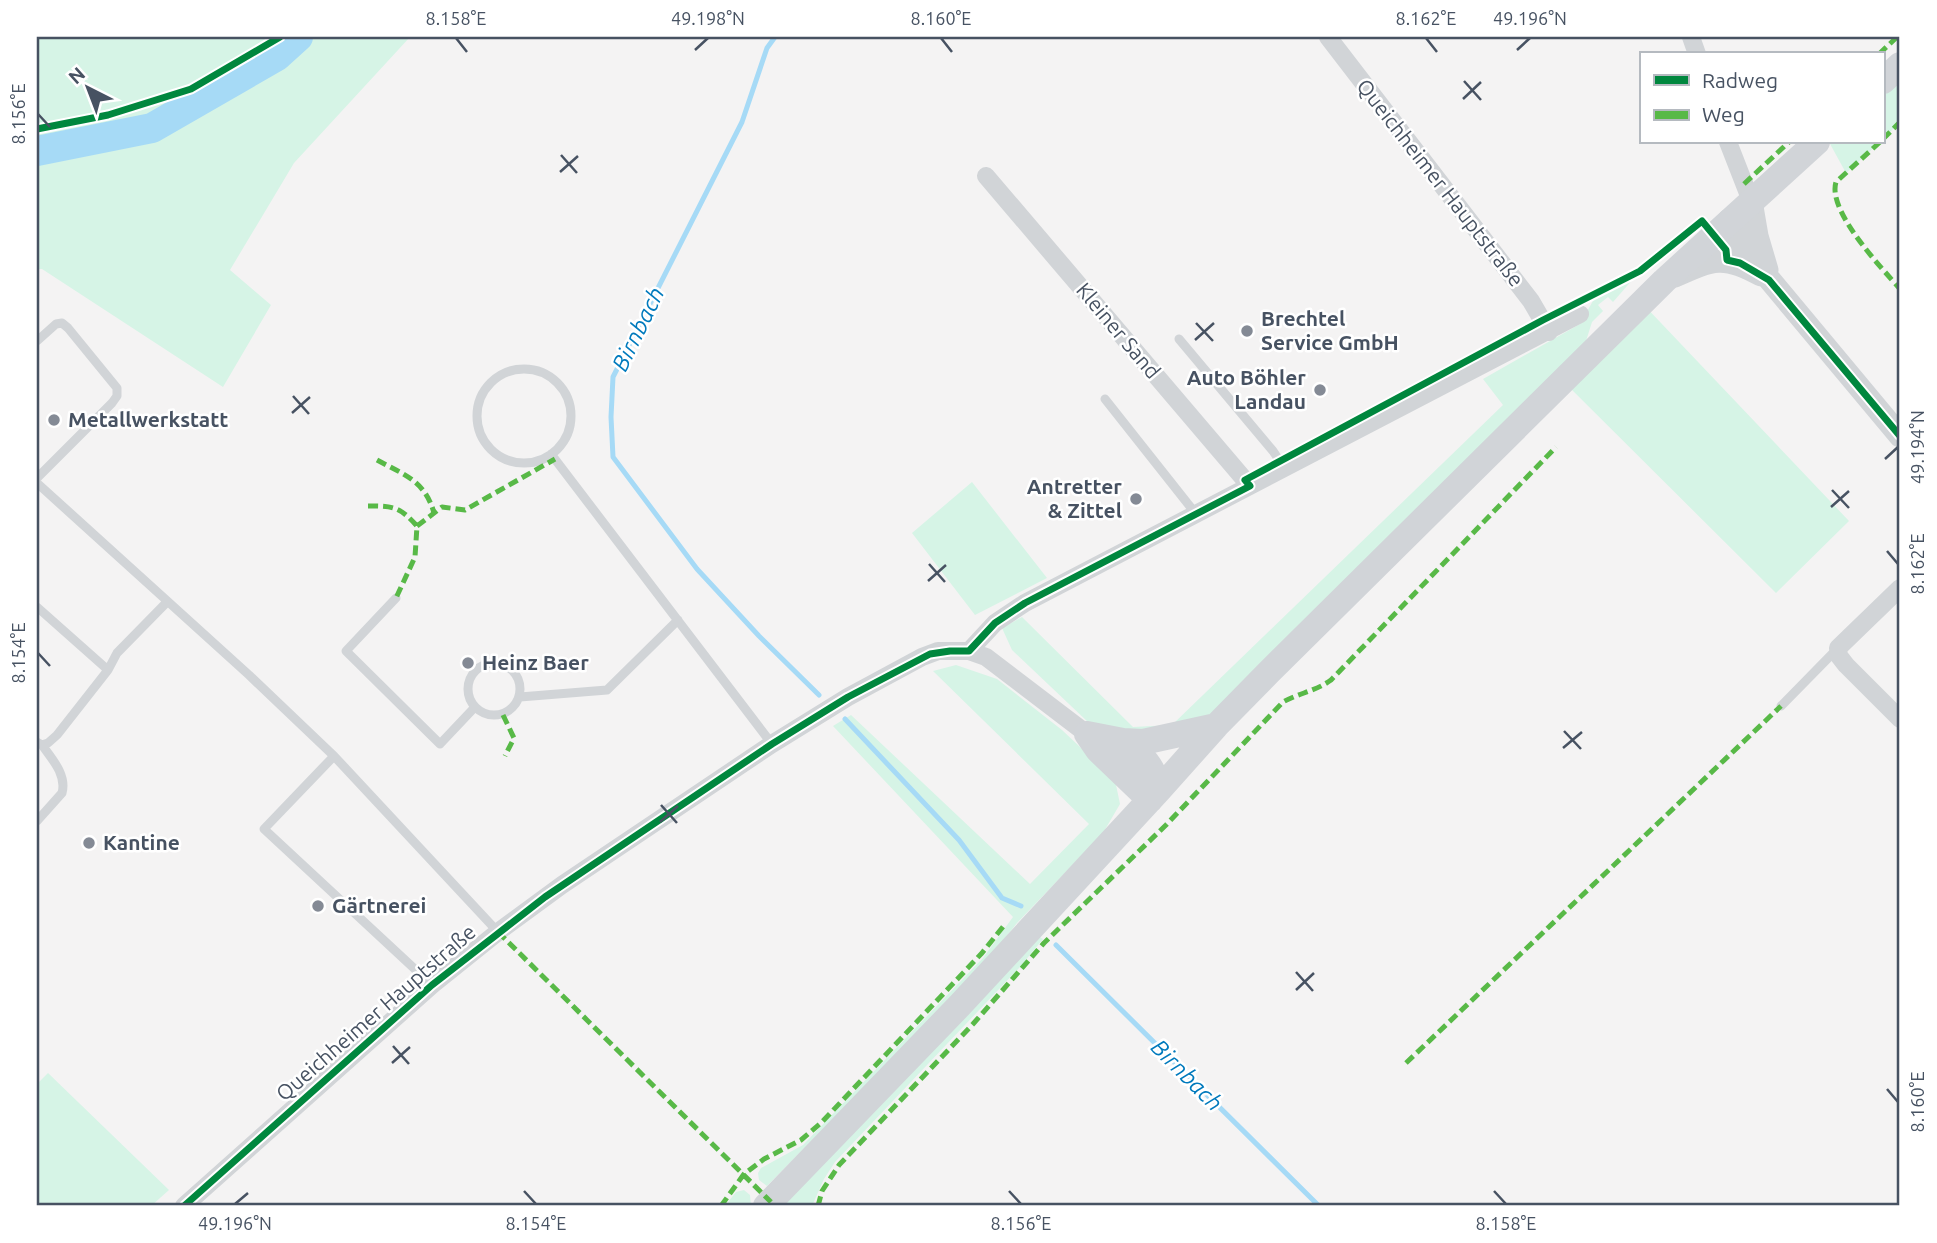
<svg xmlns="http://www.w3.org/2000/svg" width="1937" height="1243" font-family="Ubuntu,sans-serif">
  <rect width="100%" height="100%" fill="#f4f3f3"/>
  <!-- green -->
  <path fill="#d6f4e6" d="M37 37H410L294 163 230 270 271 305 223 387 42 269H37Z
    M1900 65V122L1883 139V81Z
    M1829 142H1880L1846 173Z
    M1634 278 1613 302 1608 297 1598 305 1603 311 1592 322 1586 341 1194 731 1142 738 1089 723 1012 650 1002 628 1022 617 1133 727 1172 725 1503 405 1483 379 1580 324 1594 299Z
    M1642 303 1849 521 1776 593 1562 380Z
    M972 482 1047 578 975 615 912 533Z
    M956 665 997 679 1062 730 1115 780 1120 804 1103 833 1017 923 983 966 767 1186 759 1180 758 1173 761 1168 803 1145 983 958 1013 917 833 726 851 715 1030 884 1089 824 933 671Z
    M1038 936 1043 939 1020 967 835 1162 824 1179 812 1206H786V1203Z
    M48 1073 169 1190 151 1206H37V1084Z
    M744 1190 750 1195 751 1206H725L736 1192Z"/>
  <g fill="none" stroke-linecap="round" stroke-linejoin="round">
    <!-- stream -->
    <path stroke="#a6daf6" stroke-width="5" d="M775 37 767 48 742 122 613 377 611 417 613 457 697 569 759 636 819 695
      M845 719 959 840 1002 898 1021 906
      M1056 945 1319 1206"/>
    <!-- river -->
    <path stroke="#a6daf6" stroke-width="30" d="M37 151 152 128 277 56 298 37"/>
    <!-- service -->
    <path stroke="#d1d4d7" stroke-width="9" d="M1179 339 1273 451 1285 469
      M37 341 56 324 62 323 68 328 117 388V396L112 403 37 478
      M477 416a47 47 0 1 1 94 0a47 47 0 1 1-94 0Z
      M1105 399 1196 514
      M551 454 772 744
      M37 483 249 675 334 756 498 932
      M396 598 346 651 440 744 475 707
      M37 607 108 670
      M468 689a26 26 0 1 1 52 0a26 26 0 1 1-52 0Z
      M520 697 607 690 678 620
      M1781 706 1837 649
      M37 742 42 745 48 743 57 735 108 670 117 653 167 602
      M334 756 264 829 432 985
      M37 821 62 793C67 775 52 759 42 745"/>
    <!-- minor -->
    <path stroke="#d1d4d7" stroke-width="18" d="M1328 37 1531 301 1549 332
      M1691 37 1697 54
      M1728 142 1751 201
      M986 176 1250 486
      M1900 588 1838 648 1839 656 1846 665 1900 719
      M969 651 995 623 1025 603 1580 314
      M184 1206 432 985 498 932 562 885 772 744 848 697 922 657 938 651H969L986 657 1087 734"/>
    <!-- tertiary -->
    <path stroke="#d1d4d7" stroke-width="23" d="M1751 201 1757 236 1767 270
      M1729 220 1739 243 1900 436
      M1675 276C1713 259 1723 254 1761 275"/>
    <!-- secondary -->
    <path stroke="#d1d4d8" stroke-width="26" d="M1883 81 1900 65
      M1087 734 1123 741 1143 742 1216 726
      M1087 734 1098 750 1150 800
      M1123 741C1143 755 1154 767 1159 790
      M766 1206 960 1005 1159 790 1216 726 1269 672 1664 281 1817 142"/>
    <!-- quiet -->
    <path stroke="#58b947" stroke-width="5" stroke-dasharray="10 5" stroke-linecap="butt" d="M1879 54 1897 37
      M1883 139 1900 122
      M1880 142 1836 182C1827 211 1881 267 1900 289
      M1744 184 1789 142
      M377 460C405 475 425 481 434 513
      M368 506C394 506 400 507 417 526L415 557 396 598
      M417 526 442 507 465 510 555 459
      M503 715 514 738 505 756
      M498 932 771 1202
      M1406 1063 1781 706
      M721 1206 744 1174 764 1159 801 1140 821 1123 982 953 1006 923
      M818 1206 822 1191 839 1165 973 1024 1044 943 1166 825 1283 702C1299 693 1316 691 1331 680L1556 447"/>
    <defs>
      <path id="cycleway" d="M37 129 108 115 191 89 280 37
        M184 1206 432 985 545 897 772 744 848 697 930 654 950 651H969L995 623 1025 603 1250 486 1245 480 1543 320 1640 271 1702 221 1726 250 1727 260 1740 263 1769 280 1900 436"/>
    </defs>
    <!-- cycleway casing -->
    <use href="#cycleway" stroke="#fff" stroke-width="11"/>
    <!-- cycleway -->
    <use href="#cycleway" stroke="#00873e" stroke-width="7"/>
  </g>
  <!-- ticks -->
  <path fill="none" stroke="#475262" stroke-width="2.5" d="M456 38 467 52M941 38 952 52M1426 38 1437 52M695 50 708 38M1517 50 1530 38M1464 81 1481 100M1463 99 1481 82M38 114 50 127M561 155 577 173M560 172 578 156M1196 323 1213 341M1195 340 1214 323M293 396 309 414M292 413 310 397M1885 459 1898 447M1832 490 1849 508M1831 507 1849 491M1887 551 1898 564M929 564 945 582M928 581 946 565M38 653 50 666M1564 731 1581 749M1563 748 1582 732M661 805 677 823M660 822 678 806M1296 972 1313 991M1296 990 1314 973M393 1046 409 1064M392 1063 410 1047M1887 1089 1898 1102M524 1191 536 1204M1009 1191 1021 1204M1494 1191 1506 1204M235 1204 248 1193"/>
  <!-- markers -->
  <g fill="#848a95" stroke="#fff" stroke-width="2.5">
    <circle cx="1247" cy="331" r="7"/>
    <circle cx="1320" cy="390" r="7"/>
    <circle cx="54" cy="420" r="7"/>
    <circle cx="1136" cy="499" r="7"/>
    <circle cx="468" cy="663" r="7"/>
    <circle cx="89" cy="843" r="7"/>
    <circle cx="318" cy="906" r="7"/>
  </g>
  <g text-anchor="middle" stroke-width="5" stroke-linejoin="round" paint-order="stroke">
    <!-- street labels -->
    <g font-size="21" fill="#475262" stroke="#fff">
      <text transform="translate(1440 183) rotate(52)" y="7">Queichheimer Hauptstraße</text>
      <text transform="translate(1118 331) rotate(50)" y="7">Kleiner Sand</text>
      <text transform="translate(376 1013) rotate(-41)" y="7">Queichheimer Hauptstraße</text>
    </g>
    <!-- poi labels -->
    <g font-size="21" font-weight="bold" fill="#475262" stroke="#fff" text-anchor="start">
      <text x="1261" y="326">Brechtel<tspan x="1261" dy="24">Service GmbH</tspan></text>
      <text x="1306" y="385" text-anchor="end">Auto Böhler<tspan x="1306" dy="24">Landau</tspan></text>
      <text x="68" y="427">Metallwerkstatt</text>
      <text x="1122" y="494" text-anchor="end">Antretter<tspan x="1122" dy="24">&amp; Zittel</tspan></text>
      <text x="482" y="670">Heinz Baer</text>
      <text x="103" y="850">Kantine</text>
      <text x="332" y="913">Gärtnerei</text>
    </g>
    <!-- water labels -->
    <g font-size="23" font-style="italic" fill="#007abd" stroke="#fff">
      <text transform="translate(638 329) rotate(-64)" y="8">Birnbach</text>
      <text transform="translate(1187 1075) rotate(45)" y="8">Birnbach</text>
    </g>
  </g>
  <!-- border -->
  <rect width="1937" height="1243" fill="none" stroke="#ffffff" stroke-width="77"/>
  <!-- legend -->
  <rect x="1640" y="52" width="245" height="91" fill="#ffffff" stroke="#b5bac0" stroke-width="2"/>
  <rect x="1654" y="75" width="35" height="10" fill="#00873e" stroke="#b5bac0" stroke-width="2"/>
  <text x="1702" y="88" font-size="21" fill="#475262">Radweg</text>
  <rect x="1654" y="110" width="35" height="10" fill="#58b947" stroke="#b5bac0" stroke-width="2"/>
  <text x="1702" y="122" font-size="21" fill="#475262">Weg</text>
  <!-- north arrow -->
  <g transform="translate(88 88) rotate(318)" stroke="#ffffff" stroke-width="5" paint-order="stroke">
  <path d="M0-5L12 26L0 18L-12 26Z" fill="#475262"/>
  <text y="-10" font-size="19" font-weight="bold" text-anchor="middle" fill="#475262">N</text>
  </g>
  <rect x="38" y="38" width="1860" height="1166" fill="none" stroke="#475262" stroke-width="2.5"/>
  <g font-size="18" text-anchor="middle" fill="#475262">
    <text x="456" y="25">8.158°E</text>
    <text x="708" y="25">49.198°N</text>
    <text x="941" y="25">8.160°E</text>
    <text x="1426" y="25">8.162°E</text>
    <text x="1530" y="25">49.196°N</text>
    <text transform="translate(19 114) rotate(-90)" y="6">8.156°E</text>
    <text transform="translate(1918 447) rotate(-90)" y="6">49.194°N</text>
    <text transform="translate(1918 564) rotate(-90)" y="6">8.162°E</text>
    <text transform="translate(19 653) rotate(-90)" y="6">8.154°E</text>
    <text transform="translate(1918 1102) rotate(-90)" y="6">8.160°E</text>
    <text x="235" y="1230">49.196°N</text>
    <text x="536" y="1230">8.154°E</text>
    <text x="1021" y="1230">8.156°E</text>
    <text x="1506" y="1230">8.158°E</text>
  </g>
</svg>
